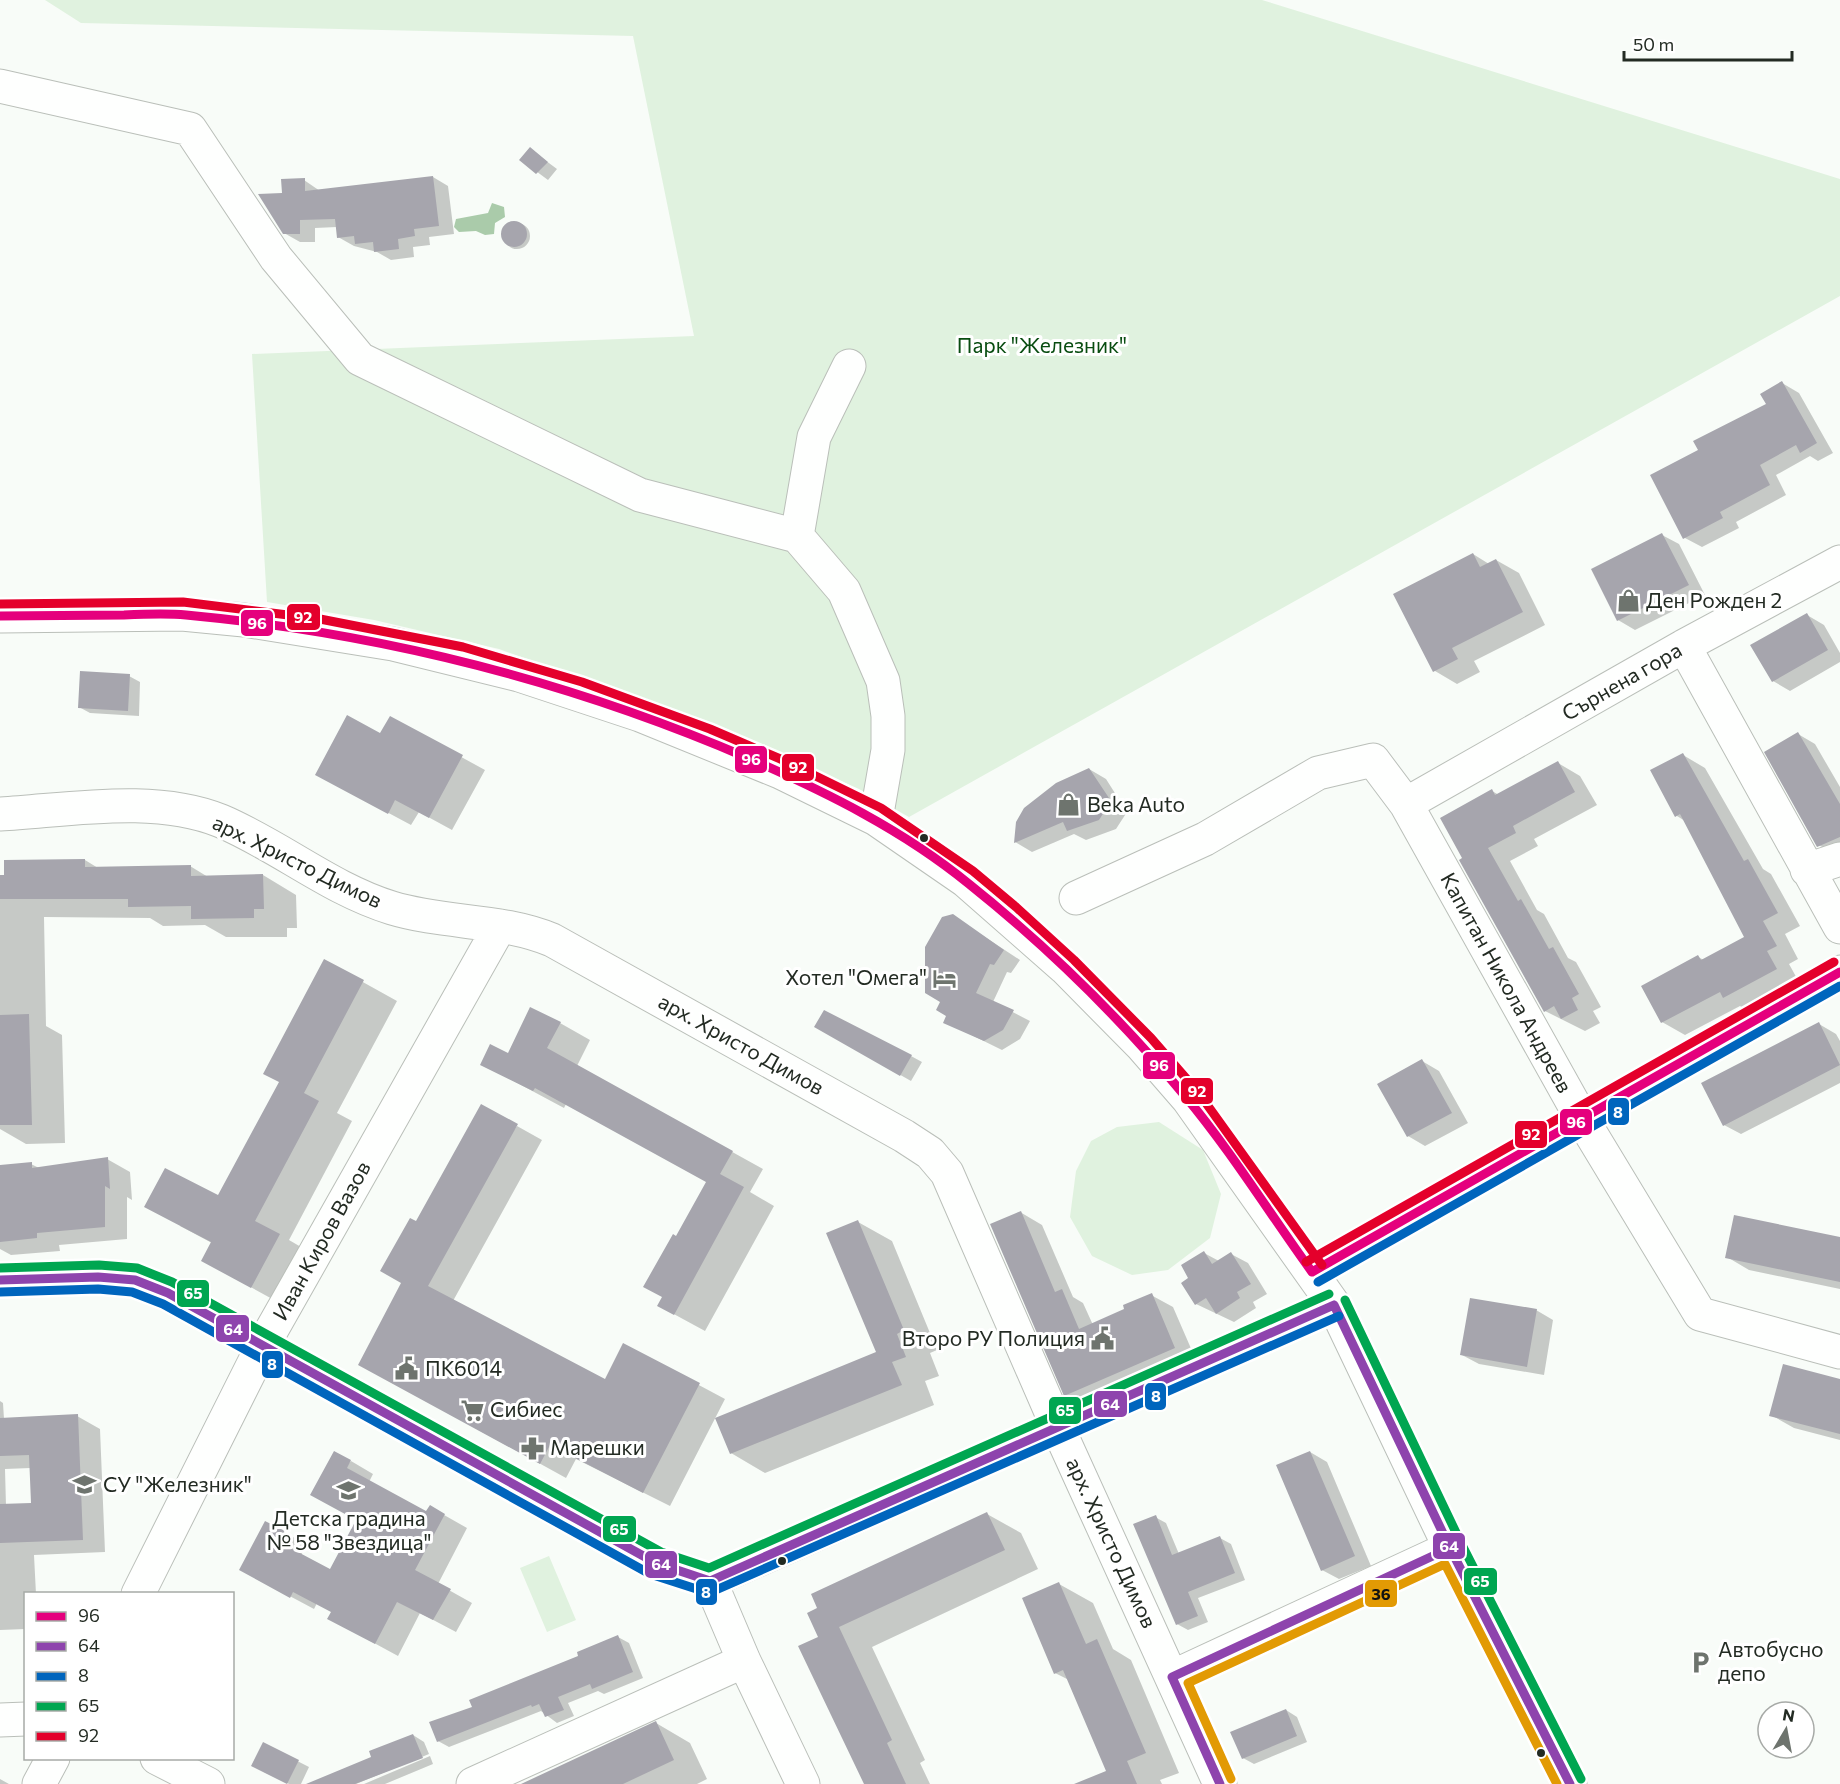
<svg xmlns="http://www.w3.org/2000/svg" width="1840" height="1784" font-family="Commissioner,sans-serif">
  <rect width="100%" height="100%" fill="#f8fcf8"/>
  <!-- green -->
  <path fill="#e0f2df" d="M45 0H1262L1840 179V296L909 817 859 789 703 721 499 649 374 620 267 602 252 354 694 336 633 36 81 23Z
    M1159 1122 1203 1150 1221 1194 1210 1238 1168 1270 1132 1275 1092 1256 1070 1217 1076 1171 1091 1141 1117 1127Z
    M549 1556 576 1620 547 1632 520 1568Z"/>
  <!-- water -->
  <path fill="#aacbaa" d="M492 203 504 207 505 217 495 223 494 234 485 235 476 231 459 232 454 227 456 219 488 213Z"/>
  <!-- shadow -->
  <path fill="#0003" fill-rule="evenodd" d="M530 149 557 169 548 180 521 160Z
    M433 177 448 186 454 234 429 237 430 245 413 247 414 257 391 260 377 252 354 246 338 237 337 227 315 228V242H300L284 233 283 195 304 180 320 191Z
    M504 236a13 13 0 1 1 26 0a13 13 0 1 1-26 0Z
    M1782 383 1799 393 1833 453 1818 461 1810 456 1776 475 1786 495 1736 522 1739 528 1702 547 1685 538 1700 450 1768 405Z
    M1662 535 1679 544 1705 595 1635 630 1618 620Z
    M1473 554 1489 564 1496 560 1519 573 1545 625 1474 661 1480 672 1457 684 1435 671Z
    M1807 615 1824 625 1840 653V662L1790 691 1773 681Z
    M129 676 140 682 139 716 90 713 79 707Z
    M390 718 485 770 452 830 419 812 411 825 340 787 381 735Z
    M1798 734 1815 744 1840 787V852L1834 854 1817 844Z
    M1683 755 1705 768 1763 869 1771 874 1800 926 1785 934 1798 959 1789 964 1799 982 1747 1010 1740 1006 1685 1035 1662 1022 1643 987 1698 957 1704 960 1746 937 1685 821 1677 816Z
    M1558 763 1580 776 1597 805 1534 839 1538 846 1510 861 1537 910 1544 914 1568 958 1576 962 1601 1007 1593 1011 1600 1023 1585 1031 1545 1011 1464 858 1492 791 1499 795Z
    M1089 769 1106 779 1127 812 1116 829 1086 840 1074 834 1032 852 1015 842Z
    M85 860 98 868 190 866 208 877 263 875 296 895 297 928H287V937H226L205 925 163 926 150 918 44 917 46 1026 62 1035 65 1143 26 1144 0 1129V877Z
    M953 916 1020 960 1011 973 1007 972 993 1002 1030 1021 1020 1039 1002 1050 945 1022 948 1015 941 1002Z
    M325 961 397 1001 337 1113 352 1121 289 1240 313 1254 285 1306 236 1279 212 1243 180 1226 219 1197 280 1082Z
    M560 1023 590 1040 577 1066 763 1169 750 1192 774 1206 705 1331 659 1306 664 1297 677 1238 708 1182 566 1104 564 1108 482 1064 508 1055Z
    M1819 1024 1836 1034 1840 1041V1083L1741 1134 1724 1125Z
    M816 1027 911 1056 922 1062 911 1081Z
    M1422 1061 1439 1071 1468 1123 1425 1146 1408 1136 1379 1085Z
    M517 1126 542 1140 453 1301 605 1381 624 1345 725 1399 670 1506 576 1459 566 1478 386 1379 402 1282Z
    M107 1159 130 1172 132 1200 127 1197V1239L59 1245 60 1251 11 1255 0 1249V1167L31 1164 39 1168Z
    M1020 1212 1042 1225 1073 1297 1083 1303 1093 1325 1126 1310 1151 1295 1173 1307 1196 1360 1087 1407 1066 1394Z
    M858 1222 892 1241 937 1350 930 1353 939 1376 925 1381 934 1405 765 1473 731 1453 878 1353Z
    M1840 1239V1289L1749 1270 1727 1257Z
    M1204 1253 1219 1261 1231 1254 1248 1263 1267 1294 1253 1302 1256 1308 1234 1322 1196 1304 1191 1278Z
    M1536 1310 1553 1320 1544 1375 1479 1364 1462 1355Z
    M1840 1380V1440L1794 1428 1771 1415Z
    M0 1401 3 1403 4 1419 77 1416 100 1429 105 1552 34 1555 36 1594H26V1629L0 1630ZM31 1468 32 1505 6 1506 5 1469Z
    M1310 1452 1327 1462 1371 1566 1339 1579 1322 1570Z
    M351 1461 373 1474 369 1482 427 1513 430 1507 467 1528 438 1584 472 1603 456 1632 420 1613 398 1656 352 1631 333 1612 317 1603 314 1609 241 1570 284 1532 307 1545 301 1555 330 1571 358 1520 312 1494Z
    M987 1514 1021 1533 1038 1569 872 1647 925 1760 920 1763 930 1784H865L820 1637Z
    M1155 1517 1166 1523 1179 1554 1220 1538 1231 1544 1245 1580 1198 1598 1208 1622 1188 1630 1177 1624Z
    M1059 1584 1093 1603 1113 1649 1131 1660 1179 1773 1160 1780 1162 1784H1078L1108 1771 1069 1680 1055 1673Z
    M618 1637 629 1643 643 1678 604 1694 598 1691 568 1703 574 1716 557 1723 541 1711 449 1747 438 1741 474 1708Z
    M1286 1710 1297 1717 1307 1742 1254 1764 1243 1758Z
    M656 1723 690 1743 707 1779 697 1784H525Z
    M413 1735 424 1742 429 1754 356 1784H313L373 1758Z
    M264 1744 309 1767 301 1784H289L264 1772Z
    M430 1756 433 1764 385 1784H364Z
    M0 1779 9 1784H0Z"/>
  <!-- building -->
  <path fill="#a6a5ad" d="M530 147 548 162 536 174 519 160Z
    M433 176 439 226 414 229 415 236 398 239 399 249 374 252 373 242 355 244 354 236 337 238 335 219 300 220V234H283L258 194 282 193 281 179 305 178V191Z
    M501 234a13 13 0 1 1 26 0a13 13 0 1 1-26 0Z
    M1782 381 1817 443 1800 453 1796 445 1760 465 1770 485 1720 512 1723 518 1683 539 1650 475 1698 450 1693 441 1766 404 1760 394Z
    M1662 533 1689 585 1617 621 1591 569Z
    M1473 553 1480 567 1496 559 1523 612 1452 648 1458 659 1433 672 1393 594Z
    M1807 613 1828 650 1772 682 1750 645Z
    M80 671 130 674 128 711 78 708Z
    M347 715 380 733 390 716 463 755 429 818 395 800 388 814 315 775Z
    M1798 732 1840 804V837L1817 847 1764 752Z
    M1683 753 1744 861 1748 859 1778 913 1763 921 1777 946 1767 951 1777 969 1723 998 1720 992 1661 1023 1641 986 1698 955 1701 960 1744 937 1680 814 1675 817 1650 770Z
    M1558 761 1575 792 1513 826 1516 833 1488 848 1518 901 1521 899 1549 949 1553 947 1579 994 1572 998 1578 1010 1561 1019 1554 1006 1544 1012 1459 860 1462 858 1440 818 1492 789 1495 795Z
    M1089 768 1111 801 1099 820 1067 831 1063 822 1014 843 1016 822 1024 808 1056 783Z
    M85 859V867L191 865V876L263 874 264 909H254V918L191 919V906L128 907V899H0V875H4V860Z
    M953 914 1004 950 994 965 990 964 976 993 1014 1010 1003 1030 984 1041 943 1023 946 1016 936 1010 940 1002 925 993V947L942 917Z
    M324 959 364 980 304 1093 319 1101 255 1221 280 1234 251 1288 201 1261 211 1242 144 1207 165 1168 218 1195 279 1082 263 1074Z
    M530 1007 561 1022 547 1048 733 1151 720 1174 744 1187 674 1315 657 1306 662 1297 643 1287 673 1234 676 1236 706 1182 535 1088 533 1091 480 1065 490 1044 508 1053Z
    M824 1010 912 1055 900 1076 814 1027Z
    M29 1014 32 1125H0V1015Z
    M1819 1022 1840 1065 1723 1126 1701 1083Z
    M1422 1059 1452 1113 1407 1137 1377 1084Z
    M481 1104 518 1124 428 1286 605 1379 623 1343 700 1383 643 1493 550 1445 540 1464 358 1365 401 1283 380 1271 410 1218 416 1221Z
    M108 1157 110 1189 105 1186V1227L37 1233V1238L0 1242V1165L32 1162V1168Z
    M1021 1211 1055 1292 1062 1289 1079 1329 1124 1309 1123 1305 1152 1293 1175 1348 1064 1396 990 1224Z
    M1734 1215 1840 1237V1282L1725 1258Z
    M858 1220 904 1330 897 1334 906 1357 892 1362 902 1385 730 1454 715 1418 876 1352 826 1233Z
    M1204 1251 1212 1264 1231 1252 1251 1284 1237 1292 1240 1298 1216 1314 1206 1298 1195 1305 1181 1283 1188 1278 1181 1265Z
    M1470 1298 1537 1309 1527 1367 1460 1355Z
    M1783 1364 1840 1379V1434L1769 1416Z
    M78 1414 83 1540 0 1543V1504L31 1503 29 1455 0 1456V1418Z
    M334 1451 351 1460 347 1468 426 1511 430 1505 445 1514 415 1570 451 1589 433 1620 397 1602 375 1644 327 1619 331 1612 293 1592 290 1598 239 1570 265 1521 285 1531 279 1542 330 1569 356 1520 310 1495Z
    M1310 1451 1355 1556 1321 1571 1276 1465Z
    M987 1512 1005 1550 839 1627 892 1740 887 1743 906 1784H864L798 1646 818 1637 807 1613 817 1608 811 1594Z
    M1156 1515 1172 1555 1220 1536 1235 1573 1188 1592 1198 1616 1176 1625 1133 1524Z
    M1059 1582 1086 1644 1097 1639 1146 1753 1127 1761 1137 1784H1074L1106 1771 1063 1670 1054 1674 1022 1598Z
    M618 1635 633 1672 592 1689 590 1684 558 1697 564 1710 545 1717 539 1704 532 1707 531 1705 437 1742 429 1722 472 1707 469 1700 578 1656 577 1652Z
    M1286 1709 1297 1736 1242 1759 1230 1732Z
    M656 1721 674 1760 623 1784H521Z
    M413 1734 423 1758 355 1784H306L371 1757 369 1751Z
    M263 1742 299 1760 287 1784 251 1766Z"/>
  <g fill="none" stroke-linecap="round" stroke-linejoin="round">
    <defs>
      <path id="minor" d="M0 86 190 129 276 258 360 359 640 495 797 536
        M849 366 814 437 797 536 844 591 883 681 888 716V750L876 819
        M0 616 182 614 244 620 393 644 519 675 640 715 780 772 876 819 966 881 1065 968 1142 1046 1188 1099 1334 1305 1450 1548 1570 1784
        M1684 646 1840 927
        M1406 804 1684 646 1840 562
        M0 814C70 810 155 794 221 821 280 846 330 889 392 908 445 924 502 919 552 940L904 1136 930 1153 947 1173 1058 1428 1220 1784
        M1807 870 1840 859
        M1076 898 1205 839 1318 773 1373 760 1406 804 1582 1119 1700 1314 1840 1352
        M1312 1272 1840 972
        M0 1280 98 1277 135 1280 168 1293 559 1511 656 1563 710 1581 1334 1305
        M710 1581 744 1661 803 1784
        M138 1594 262 1347 500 926
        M1172 1677 1450 1548
        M0 1720 26 1719
        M157 1758 208 1784
        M39 1784 53 1758
        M473 1784 744 1661"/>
    </defs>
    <!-- minor casing -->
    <use href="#minor" stroke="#babfb9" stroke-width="35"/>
    <!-- minor -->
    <use href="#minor" stroke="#fefffe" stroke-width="33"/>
    <defs>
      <path id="bus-1" d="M0 616C41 616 83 615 124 615 145 614 166 613 186 615 380 633 569 681 748 758 826 792 903 830 969 884 1048 947 1121 1019 1185 1096 1231 1151 1270 1214 1312 1272
        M1312 1272 1840 972"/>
      <path id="bus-2" d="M0 1280 98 1277 135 1280 168 1293 656 1563 710 1581 1334 1305
        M1334 1305 1450 1548 1570 1784
        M1172 1677 1450 1548
        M1172 1677 1220 1784"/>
      <path id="bus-3" d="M1318 1282 1840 986
        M0 1292 98 1289 132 1292 163 1304 650 1574 709 1593 1339 1316"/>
      <path id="bus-4" d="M0 1268 99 1265 137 1268 172 1282 661 1552 709 1568 1329 1294
        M1345 1300 1461 1543 1581 1779"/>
      <path id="bus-5" d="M0 604 183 602 320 619 463 647 582 682 710 729 785 761 881 808 973 871 1016 907 1074 960 1151 1038 1198 1092 1322 1265
        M1306 1262 1834 962"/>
      <path id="bus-6" d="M1231 1779 1188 1683 1445 1564 1557 1784"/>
    </defs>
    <!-- bus-1 casing -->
    <use href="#bus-1" stroke="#fff" stroke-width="14"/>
    <!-- bus-2 casing -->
    <use href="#bus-2" stroke="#fff" stroke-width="14"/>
    <!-- bus-3 casing -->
    <use href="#bus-3" stroke="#fff" stroke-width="14"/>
    <!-- bus-4 casing -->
    <use href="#bus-4" stroke="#fff" stroke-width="14"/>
    <!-- bus-5 casing -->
    <use href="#bus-5" stroke="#fff" stroke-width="14"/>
    <!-- bus-6 casing -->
    <use href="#bus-6" stroke="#fff" stroke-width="14"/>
    <!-- bus-1 -->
    <use href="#bus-1" stroke="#e5007d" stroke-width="9"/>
    <!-- bus-2 -->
    <use href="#bus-2" stroke="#8e44ad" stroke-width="9"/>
    <!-- bus-3 -->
    <use href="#bus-3" stroke="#0065bd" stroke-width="9"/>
    <!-- bus-4 -->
    <use href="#bus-4" stroke="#00a651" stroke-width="9"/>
    <!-- bus-5 -->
    <use href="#bus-5" stroke="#e4002b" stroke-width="9"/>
    <!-- bus-6 -->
    <use href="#bus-6" stroke="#e29a04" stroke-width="9"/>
  </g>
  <!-- icons -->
  <defs>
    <symbol id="shop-bare" viewBox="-9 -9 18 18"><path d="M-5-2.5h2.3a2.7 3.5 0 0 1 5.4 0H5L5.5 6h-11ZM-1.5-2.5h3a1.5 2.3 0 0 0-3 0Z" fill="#6e746e" stroke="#fff" stroke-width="2.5" paint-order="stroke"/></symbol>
    <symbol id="hotel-bare" viewBox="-9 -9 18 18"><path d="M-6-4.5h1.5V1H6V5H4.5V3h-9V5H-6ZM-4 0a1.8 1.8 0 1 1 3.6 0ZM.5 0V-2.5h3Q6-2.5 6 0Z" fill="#6e746e" stroke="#fff" stroke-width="2.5" paint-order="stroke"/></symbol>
    <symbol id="civic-bare" viewBox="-9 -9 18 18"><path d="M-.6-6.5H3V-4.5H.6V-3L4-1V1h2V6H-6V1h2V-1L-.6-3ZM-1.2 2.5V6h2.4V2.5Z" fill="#6e746e" stroke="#fff" stroke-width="2.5" paint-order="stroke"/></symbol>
    <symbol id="supermarket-bare" viewBox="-9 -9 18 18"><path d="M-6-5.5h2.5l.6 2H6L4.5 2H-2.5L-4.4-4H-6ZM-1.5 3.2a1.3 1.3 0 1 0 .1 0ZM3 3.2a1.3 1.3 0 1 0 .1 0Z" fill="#6e746e" stroke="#fff" stroke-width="2.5" paint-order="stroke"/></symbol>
    <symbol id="pharmacy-bare" viewBox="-9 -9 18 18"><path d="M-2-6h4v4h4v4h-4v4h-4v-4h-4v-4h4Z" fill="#6e746e" stroke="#fff" stroke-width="2.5" paint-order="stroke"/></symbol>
    <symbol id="school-bare" viewBox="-9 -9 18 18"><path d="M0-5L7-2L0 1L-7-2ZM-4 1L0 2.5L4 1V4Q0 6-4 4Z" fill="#6e746e" stroke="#fff" stroke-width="2.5" paint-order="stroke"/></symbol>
    <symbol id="parking-bare" viewBox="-9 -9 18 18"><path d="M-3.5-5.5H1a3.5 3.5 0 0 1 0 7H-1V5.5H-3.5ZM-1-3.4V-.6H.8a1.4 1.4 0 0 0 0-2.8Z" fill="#6e746e" stroke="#fff" stroke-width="2.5" paint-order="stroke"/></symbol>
  </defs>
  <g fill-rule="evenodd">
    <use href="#shop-bare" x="1612" y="584" width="33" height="33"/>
    <use href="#shop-bare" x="1052" y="788" width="33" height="33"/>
    <use href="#hotel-bare" x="928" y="962" width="33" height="33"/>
    <use href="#civic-bare" x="1086" y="1322" width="33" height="33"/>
    <use href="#civic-bare" x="390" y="1352" width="33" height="33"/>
    <use href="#supermarket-bare" x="456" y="1394" width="33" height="33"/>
    <use href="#pharmacy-bare" x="516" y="1432" width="33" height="33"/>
    <use href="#school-bare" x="68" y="1468" width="33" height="33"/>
    <use href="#school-bare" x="332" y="1474" width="33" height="33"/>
    <use href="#parking-bare" x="1684" y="1646" width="33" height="33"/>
  </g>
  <!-- markers -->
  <g fill="#232b23" stroke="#fff" stroke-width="2">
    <circle cx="924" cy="838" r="5"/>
    <circle cx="782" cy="1561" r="5"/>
    <circle cx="1541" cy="1753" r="5"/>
  </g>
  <g text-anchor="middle" stroke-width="6" stroke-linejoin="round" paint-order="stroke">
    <!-- park labels -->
    <g font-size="21" fill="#094d11" stroke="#fff">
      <text x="1042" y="353">Парк "Железник"</text>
    </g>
    <!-- poi labels -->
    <g font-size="21" fill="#232b23" stroke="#fff" text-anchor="start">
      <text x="1646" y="608">Ден Рожден 2</text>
      <text x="1087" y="812">Beka Auto</text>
      <text x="927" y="985" text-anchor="end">Хотел "Омега"</text>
      <text x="1085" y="1346" text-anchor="end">Второ РУ Полиция</text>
      <text x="425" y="1376">ПК6014</text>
      <text x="490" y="1417">Сибиес</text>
      <text x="550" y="1455">Марешки</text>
      <text x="103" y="1492">СУ "Железник"</text>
      <text x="349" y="1526" text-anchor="middle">Детска градина<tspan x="349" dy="24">№ 58 "Звездица"</tspan></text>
      <text x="1718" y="1657">Автобусно<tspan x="1718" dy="24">депо</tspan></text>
    </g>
    <!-- street labels -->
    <g font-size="21" fill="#232b23" stroke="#fff">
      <text transform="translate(1622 682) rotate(-30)" y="7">Сърнена гора</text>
      <text transform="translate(297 862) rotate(26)" y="7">арх. Христо Димов</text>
      <text transform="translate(1506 983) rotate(61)" y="7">Капитан Никола Андреев</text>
      <text transform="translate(741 1045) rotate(29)" y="7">арх. Христо Димов</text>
      <text transform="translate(322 1241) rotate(-61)" y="7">Иван Киров Вазов</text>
      <text transform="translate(1111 1543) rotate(65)" y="7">арх. Христо Димов</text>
    </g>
  </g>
  <g stroke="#fff" stroke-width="2">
    <rect x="286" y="603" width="35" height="28" rx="6" fill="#e4002b"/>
    <rect x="240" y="609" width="34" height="28" rx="6" fill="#e5007d"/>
    <rect x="734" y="745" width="34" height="29" rx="6" fill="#e5007d"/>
    <rect x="781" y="753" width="34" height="29" rx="6" fill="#e4002b"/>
    <rect x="1142" y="1051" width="34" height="29" rx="6" fill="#e5007d"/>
    <rect x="1180" y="1077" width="34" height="28" rx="6" fill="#e4002b"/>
    <rect x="1607" y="1097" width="23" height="29" rx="6" fill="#0065bd"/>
    <rect x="1559" y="1108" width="34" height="28" rx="6" fill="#e5007d"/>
    <rect x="1514" y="1120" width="34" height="29" rx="6" fill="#e4002b"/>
    <rect x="176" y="1279" width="34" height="29" rx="6" fill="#00a651"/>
    <rect x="215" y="1314" width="35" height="29" rx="6" fill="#8e44ad"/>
    <rect x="261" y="1350" width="23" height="29" rx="6" fill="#0065bd"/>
    <rect x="1144" y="1382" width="23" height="29" rx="6" fill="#0065bd"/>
    <rect x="1093" y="1390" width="35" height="28" rx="6" fill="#8e44ad"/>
    <rect x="1048" y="1396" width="34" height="29" rx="6" fill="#00a651"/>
    <rect x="602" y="1515" width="35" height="28" rx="6" fill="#00a651"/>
    <rect x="1432" y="1532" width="34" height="28" rx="6" fill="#8e44ad"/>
    <rect x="644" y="1550" width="34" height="29" rx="6" fill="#8e44ad"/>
    <rect x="1463" y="1567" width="35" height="29" rx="6" fill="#00a651"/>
    <rect x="695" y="1578" width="23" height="28" rx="6" fill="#0065bd"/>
    <rect x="1364" y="1579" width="34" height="29" rx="6" fill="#e29a04"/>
  </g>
  <g font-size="16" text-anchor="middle" font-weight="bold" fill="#fff">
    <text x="303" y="623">92</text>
    <text x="257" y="629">96</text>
    <text x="751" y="765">96</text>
    <text x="798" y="773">92</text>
    <text x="1159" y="1071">96</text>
    <text x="1197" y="1097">92</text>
    <text x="1618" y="1118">8</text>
    <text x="1576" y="1128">96</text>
    <text x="1531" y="1140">92</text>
    <text x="193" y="1299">65</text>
    <text x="233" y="1335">64</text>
    <text x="272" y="1370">8</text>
    <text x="1156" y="1402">8</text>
    <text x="1110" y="1410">64</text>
    <text x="1065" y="1416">65</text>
    <text x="619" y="1535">65</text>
    <text x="1449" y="1552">64</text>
    <text x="661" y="1570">64</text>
    <text x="1480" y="1587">65</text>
    <text x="706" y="1598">8</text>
  </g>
  <g font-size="16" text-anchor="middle" font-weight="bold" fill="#111">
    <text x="1381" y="1600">36</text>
  </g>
  <!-- legend -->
  <rect x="24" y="1592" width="210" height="168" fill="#ffffff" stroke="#a7aaa7" stroke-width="1.5"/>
  <rect x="36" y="1612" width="30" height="9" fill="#e5007d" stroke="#a7aaa7" stroke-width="1.5"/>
  <text x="78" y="1622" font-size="18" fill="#232b23">96</text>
  <rect x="36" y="1642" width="30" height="9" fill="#8e44ad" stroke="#a7aaa7" stroke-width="1.5"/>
  <text x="78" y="1652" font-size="18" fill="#232b23">64</text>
  <rect x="36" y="1672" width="30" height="9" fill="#0065bd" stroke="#a7aaa7" stroke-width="1.5"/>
  <text x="78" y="1682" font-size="18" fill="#232b23">8</text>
  <rect x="36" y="1702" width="30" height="9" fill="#00a651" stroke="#a7aaa7" stroke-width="1.5"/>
  <text x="78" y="1712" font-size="18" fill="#232b23">65</text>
  <rect x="36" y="1732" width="30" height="9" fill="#e4002b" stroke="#a7aaa7" stroke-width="1.5"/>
  <text x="78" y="1742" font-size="18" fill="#232b23">92</text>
  <!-- north arrow -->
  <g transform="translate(1786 1730) rotate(10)"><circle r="28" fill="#ffffff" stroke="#a7aaa7" stroke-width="1.5"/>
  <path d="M0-4.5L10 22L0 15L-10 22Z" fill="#6e746e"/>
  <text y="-9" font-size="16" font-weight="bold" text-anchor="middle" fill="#232b23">N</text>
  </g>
  <!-- scale -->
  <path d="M1624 51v9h168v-9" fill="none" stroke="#232b23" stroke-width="3"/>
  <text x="1633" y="51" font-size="18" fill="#232b23" stroke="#ffffff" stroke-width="4.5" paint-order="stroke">50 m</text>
</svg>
